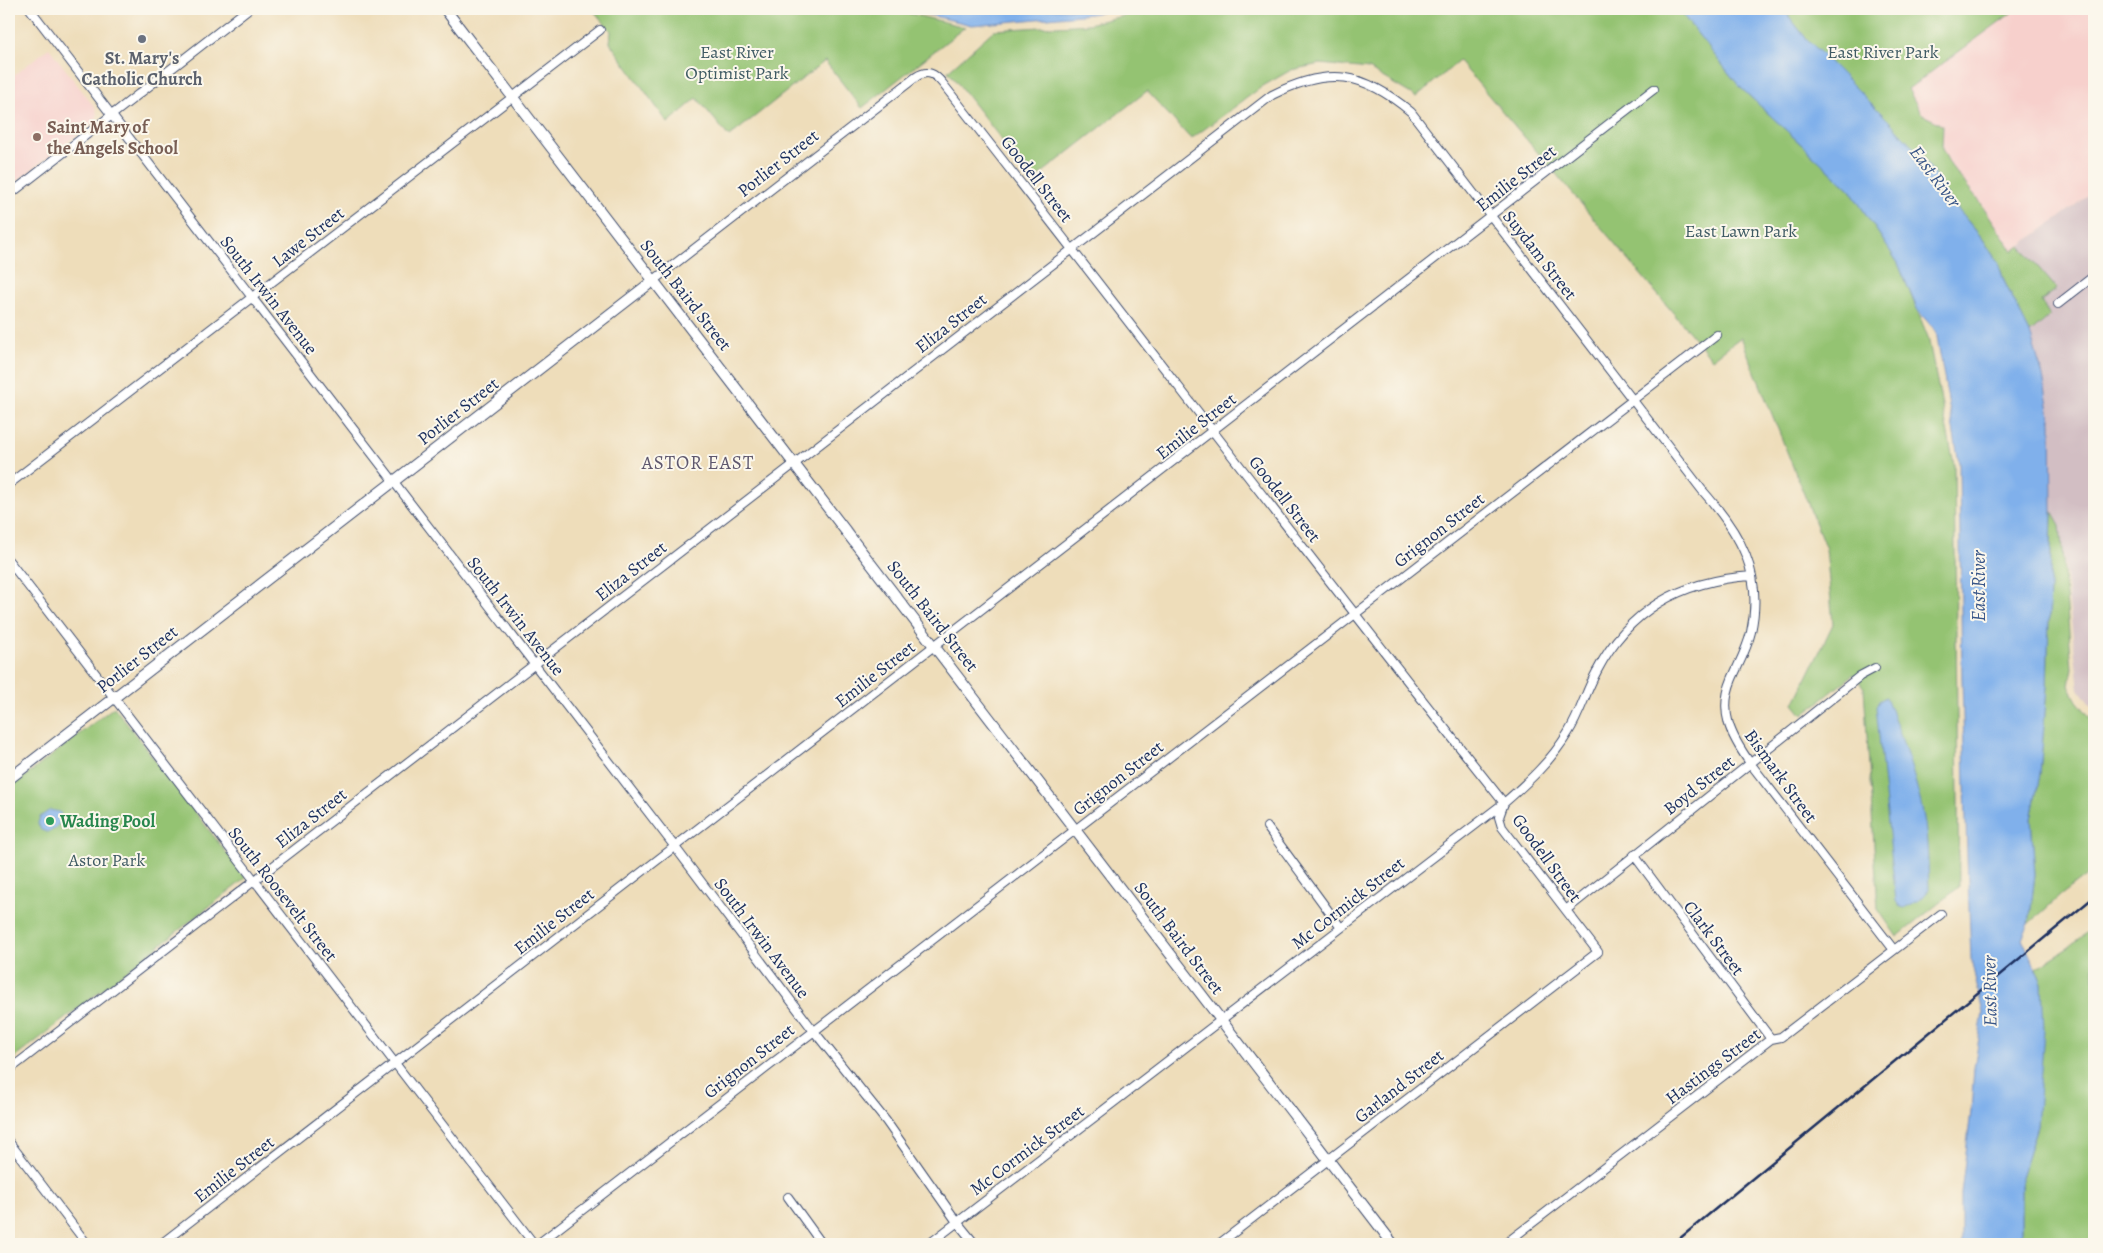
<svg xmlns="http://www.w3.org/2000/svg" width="2103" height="1253" font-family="Alegreya,serif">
  <rect width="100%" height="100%" fill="#fbf7ec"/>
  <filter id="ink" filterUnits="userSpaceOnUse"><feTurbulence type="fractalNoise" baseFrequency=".02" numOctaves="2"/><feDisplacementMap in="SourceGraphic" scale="10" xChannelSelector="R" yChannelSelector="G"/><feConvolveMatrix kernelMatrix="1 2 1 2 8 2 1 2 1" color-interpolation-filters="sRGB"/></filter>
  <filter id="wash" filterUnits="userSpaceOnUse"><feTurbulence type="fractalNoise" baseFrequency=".0096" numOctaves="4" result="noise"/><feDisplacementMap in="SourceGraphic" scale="20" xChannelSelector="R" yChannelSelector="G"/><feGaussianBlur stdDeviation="1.12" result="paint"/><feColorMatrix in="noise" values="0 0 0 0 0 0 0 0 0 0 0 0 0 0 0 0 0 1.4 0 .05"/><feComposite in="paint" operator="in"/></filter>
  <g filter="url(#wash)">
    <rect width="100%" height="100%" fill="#eeddba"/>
    <!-- built -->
    <path fill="#f7d0cc" d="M2017 9H2094V192L2013 251 1980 202 1951 166 1942 149 1943 126 1921 113 1908 89Z
      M49 48 96 109 97 116 94 122 9 187V79Z"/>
    <!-- industrial -->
    <path fill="#d2bec3" d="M2094 192V710L2079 689 2060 525 2052 511 2051 422 2043 376 2030 333 2050 316 2041 301 2057 289 2020 246Z"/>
    <!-- green -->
    <path fill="#94c372" stroke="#587968" d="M592 9H891L965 27 862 108 825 61 729 137 697 98 668 123 610 43 611 31Z
      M1153 9H1678L1740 87 1850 190 1898 263 1928 337 1954 464 1959 887 1897 937 1878 909 1864 688 1854 674 1803 715 1794 704 1833 624 1826 549 1741 337 1712 359 1557 175 1459 61 1416 97 1369 69 1320 64 1291 70 1263 86 1191 139 1147 91 1033 180 948 71 994 30 1088 24Z
      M1783 9H2017L1908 89 1921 113 1943 126 1942 149 1951 166 1980 202 2013 251 2020 246 2057 289 2041 301 2050 316 2030 333 2005 283 1998 263 1982 238 1949 199 1933 172 1805 37Z
      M2052 511 2060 525 2072 668 2069 686 2077 701 2094 722V870L2061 895 2029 924 2035 874 2031 819 2040 774 2047 687Z
      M114 707 246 878 9 1062V789Z
      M2094 927V1244H2021V1177L2037 1126 2042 983 2036 968 2068 948Z"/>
    <!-- water -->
    <path fill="#80b0eb" stroke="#4e70a4" d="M904 9H1116L1091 14 972 25Z
      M1678 9H1783L1805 37 1889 121 1918 152 1933 172 1949 199 1982 238 1998 263 2005 283 2030 333 2043 376 2051 422 2052 511 2047 687 2040 774 2031 819 2035 874 2029 924 2022 938 2042 983 2044 1030 2037 1126 2021 1177V1244H1961V1194L1971 1111 1974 1068 1983 1013 1971 959 1967 856 1962 678 1959 463 1936 331 1918 311 1898 263 1850 190 1740 87Z
      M1886 697C1901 736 1916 776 1924 818 1928 841 1928 866 1929 890L1921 899 1904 908 1899 906 1896 901 1876 707 1879 701Z
      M50 810 60 812 62 819 55 829 47 832 41 830 38 823 40 817Z"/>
  </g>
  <g filter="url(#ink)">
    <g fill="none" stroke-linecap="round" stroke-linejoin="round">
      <defs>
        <path id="minor" d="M30 9 675 847 813 1030 886 1121 957 1222 975 1244
          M9 195 248 9
          M654 280 916 77C928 69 935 74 943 84 1131 323 1314 565 1504 803L1499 817 1502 827 1598 952 1219 1244
          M2058 304 2094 276
          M9 484 600 30
          M9 561 534 1244
          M1267 827 1341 928
          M1634 855 1771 1039
          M1566 910 1860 676 1875 668
          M9 1070 1272 95C1329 66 1363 72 1411 112L1702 490C1740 533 1764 573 1751 632 1747 649 1739 663 1732 679 1718 712 1731 736 1750 763L1894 950
          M9 1142 87 1244
          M788 1197 822 1244
          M161 1244 1654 89
          M538 1244 1717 335
          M929 1244 1504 803C1528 782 1551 761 1568 733 1580 714 1586 691 1597 671 1629 609 1684 580 1752 576
          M1505 1244 1771 1039 1781 1037 1941 914"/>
        <path id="tertiary" d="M445 9 1393 1244
          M9 779 654 280"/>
      </defs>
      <!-- minor casing -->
      <use href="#minor" stroke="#3b496c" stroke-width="10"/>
      <!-- tertiary casing -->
      <use href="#tertiary" stroke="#3b496c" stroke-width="12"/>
      <!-- minor -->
      <use href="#minor" stroke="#fff" stroke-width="8"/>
      <!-- tertiary -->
      <use href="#tertiary" stroke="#fff" stroke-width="10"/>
      <!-- rail -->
      <path stroke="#1b2f5e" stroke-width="2.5" d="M1673 1244 2094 897"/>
    </g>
  </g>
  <!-- markers -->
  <circle fill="#6b7280" stroke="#fbf7ec" stroke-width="2" cx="142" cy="39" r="5"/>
  <circle fill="#8d6e63" stroke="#fbf7ec" stroke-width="2" cx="37" cy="137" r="5"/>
  <circle fill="#2e9e5b" stroke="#fbf7ec" stroke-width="2" cx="50" cy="821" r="5"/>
  <g text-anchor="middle" stroke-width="4" stroke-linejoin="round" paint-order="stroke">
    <!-- park labels -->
    <g font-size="18" fill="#3f5b64" stroke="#fbf7ec">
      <text x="737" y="58">East River<tspan x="737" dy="21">Optimist Park</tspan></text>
      <text x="1883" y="58">East River Park</text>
      <text x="1741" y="237">East Lawn Park</text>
      <text x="107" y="866">Astor Park</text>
    </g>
    <!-- worship labels -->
    <g font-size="18" font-weight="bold" fill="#5b616d" stroke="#fbf7ec">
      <text x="142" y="64">St. Mary's<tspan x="142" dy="21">Catholic Church</tspan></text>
    </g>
    <!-- education labels -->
    <g font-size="18" font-weight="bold" fill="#785e54" stroke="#fbf7ec" text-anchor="start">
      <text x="47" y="133">Saint Mary of<tspan x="47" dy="21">the Angels School</tspan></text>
    </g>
    <!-- street labels -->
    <g font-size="18" fill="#1b2f5e" stroke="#fbf7ec">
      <text transform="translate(778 163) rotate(-38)" y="6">Porlier Street</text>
      <text transform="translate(1516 178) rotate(-38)" y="6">Emilie Street</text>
      <text transform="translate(1037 179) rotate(52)" y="6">Goodell Street</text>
      <text transform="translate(308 237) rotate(-38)" y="6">Lawe Street</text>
      <text transform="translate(1540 255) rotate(52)" y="6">Suydam Street</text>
      <text transform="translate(269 295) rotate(52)" y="6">South Irwin Avenue</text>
      <text transform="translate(686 295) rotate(52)" y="6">South Baird Street</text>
      <text transform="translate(951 323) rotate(-38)" y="6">Eliza Street</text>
      <text transform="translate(458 411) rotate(-38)" y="6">Porlier Street</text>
      <text transform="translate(1196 426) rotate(-38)" y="6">Emilie Street</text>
      <text transform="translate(1285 499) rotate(52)" y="6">Goodell Street</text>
      <text transform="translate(1439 530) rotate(-38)" y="6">Grignon Street</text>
      <text transform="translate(631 571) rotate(-38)" y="6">Eliza Street</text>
      <text transform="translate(516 616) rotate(52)" y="6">South Irwin Avenue</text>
      <text transform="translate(933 616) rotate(52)" y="6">South Baird Street</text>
      <text transform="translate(137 659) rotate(-38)" y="6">Porlier Street</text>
      <text transform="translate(875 674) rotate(-38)" y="6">Emilie Street</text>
      <text transform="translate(1781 776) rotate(54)" y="6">Bismark Street</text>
      <text transform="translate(1118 778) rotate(-38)" y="6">Grignon Street</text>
      <text transform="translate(1699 785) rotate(-38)" y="6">Boyd Street</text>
      <text transform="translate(311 818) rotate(-38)" y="6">Eliza Street</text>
      <text transform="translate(1547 858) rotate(54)" y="6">Goodell Street</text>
      <text transform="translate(283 894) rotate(52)" y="6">South Roosevelt Street</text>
      <text transform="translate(1348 903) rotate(-38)" y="6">Mc Cormick Street</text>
      <text transform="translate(554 921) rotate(-38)" y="6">Emilie Street</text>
      <text transform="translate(762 938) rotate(53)" y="6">South Irwin Avenue</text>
      <text transform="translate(1179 938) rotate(53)" y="6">South Baird Street</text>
      <text transform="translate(1714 938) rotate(53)" y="6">Clark Street</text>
      <text transform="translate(749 1061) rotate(-38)" y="6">Grignon Street</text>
      <text transform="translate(1713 1066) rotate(-37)" y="6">Hastings Street</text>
      <text transform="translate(1399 1086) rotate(-38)" y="6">Garland Street</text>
      <text transform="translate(1027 1150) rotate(-37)" y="6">Mc Cormick Street</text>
      <text transform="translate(234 1169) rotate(-38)" y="6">Emilie Street</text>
    </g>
    <!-- leisure labels -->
    <g font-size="18" font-weight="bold" fill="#27864d" stroke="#fbf7ec" text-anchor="start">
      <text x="60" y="827">Wading Pool</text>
    </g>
    <!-- water labels -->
    <g font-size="19" font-style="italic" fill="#395688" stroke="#fbf7ec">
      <text transform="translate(1936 176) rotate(53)" y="7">East River</text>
      <text transform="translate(1978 586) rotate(-90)" y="7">East River</text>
      <text transform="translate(1989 991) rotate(-91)" y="7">East River</text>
    </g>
    <!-- neighbourhood labels -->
    <g font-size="19" letter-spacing="1" fill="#5f586e" stroke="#fbf7ec">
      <text x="698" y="469">ASTOR EAST</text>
    </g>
  </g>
  <!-- margin -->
  <rect width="2103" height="1253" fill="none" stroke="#fbf7ec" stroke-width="30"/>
</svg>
